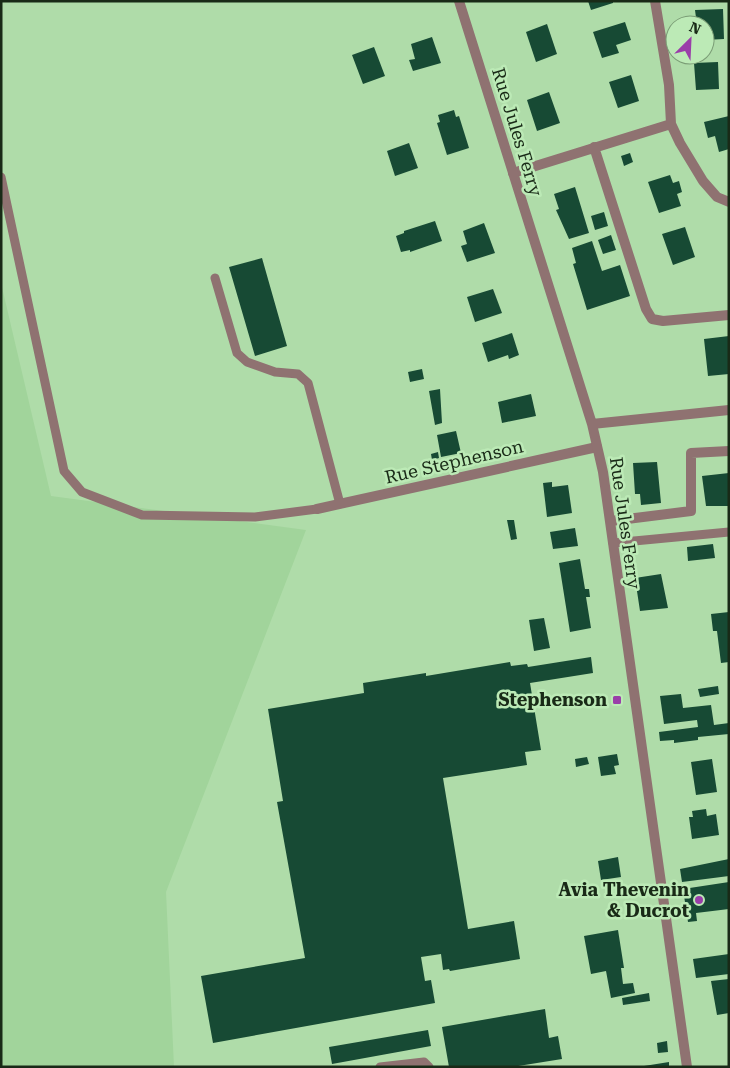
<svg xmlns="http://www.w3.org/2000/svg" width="730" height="1068" font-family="'Roboto Serif',serif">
  <rect width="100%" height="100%" fill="#afdca9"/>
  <!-- built -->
  <path fill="#a1d49b" d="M1 283 51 496 306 530 166 892 174 1067H1Z"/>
  <!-- building -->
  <path fill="#174a34" d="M588 1H613V3L591 10Z
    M723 9 724 39 705 40V25H697L695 10Z
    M625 22 631 40 616 45 619 53 602 58 593 32Z
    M547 24 557 54 536 62 526 32Z
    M432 37 441 63 413 71 409 60 415 59 411 44Z
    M374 47 385 76 363 84 352 55Z
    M718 62 719 89 696 90 694 63Z
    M631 75 639 101 618 108 609 82Z
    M549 92 560 123 537 131 527 100Z
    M454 110 456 117 459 116 469 148 447 155 437 123 440 122 438 115Z
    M729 116V149L719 152 715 136 708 138 704 122Z
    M409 143 418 168 395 176 387 151Z
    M630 153 633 162 624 166 621 156Z
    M670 175 673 183 679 181 682 192 677 194 681 206 659 213 648 182Z
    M575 187 589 233 569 239 556 210 559 209 554 194Z
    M604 212 608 226 595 230 591 216Z
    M435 221 442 241 410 252V250L401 252 396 236 404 233V231Z
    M484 223 495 253 467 262 461 246 467 244 463 231Z
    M685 227 695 257 673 265 662 234Z
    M611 235 616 250 603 254 598 240Z
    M592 241 602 271 620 265 630 296 587 310 573 264 576 263 572 248Z
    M262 258 287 346 255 356 229 267Z
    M493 289 502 313 475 322 467 297Z
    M512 333 519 355 509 359 508 355 488 362 482 343Z
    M729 336V374L708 376 704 339Z
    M422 369 424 379 410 382 408 372Z
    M440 389 442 423 435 425 429 391Z
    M531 394 536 416 502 423 498 402Z
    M456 431 461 453 441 457 437 435Z
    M438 452 439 458 432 460 431 454Z
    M657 462 661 503 641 505 640 494H635L633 463Z
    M729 473V506H706L702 476Z
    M552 482V487L568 485 572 513 547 517 543 483Z
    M507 520H514L517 539 511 540Z
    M575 528 578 546 553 549 550 532Z
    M713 544 715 558 688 561 687 547Z
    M580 559 585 589H589L590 597H586L591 628 570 632 559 563Z
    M661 574 668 608 640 611 635 578Z
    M729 612V662L721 663 717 631H713L711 614Z
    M544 618 550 648 534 651 529 620Z
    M591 657 593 673 530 683 541 750 525 752 527 765 443 778 468 929 514 921 520 959 450 971 449 969 443 970 441 954 421 957 425 981 431 980 435 1003 213 1043 201 976 305 958 277 802 283 801 268 709 364 693 363 683 426 673V676L510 662 511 666 527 664 528 667Z
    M718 686 719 694 700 697 698 689Z
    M681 694 683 708 711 705 714 725 729 723V734L698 737V740L674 743V740L660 741 659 732 698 727 697 720 664 724 660 696Z
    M617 754 619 765 614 766 616 774 601 776 598 757Z
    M587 757 589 764 576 767 575 759Z
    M712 759 717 792 696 795 691 762Z
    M706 809 707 816 716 814 719 835 692 839 689 817H693L692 811Z
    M618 857 621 877 601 880 598 861Z
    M729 859V876L682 882 680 869Z
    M729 882V909L696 913 697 921 688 922 683 889Z
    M618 930 624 968H621L623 984 633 983 635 993 611 998 606 971 591 974 584 936Z
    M729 954V974L696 978 693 959Z
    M729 979V1013L717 1015 711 981Z
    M649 993 650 1001 623 1005 622 998Z
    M545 1009 549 1038 558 1036 562 1059 512 1067H449L442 1027Z
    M428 1030 431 1046 332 1064 329 1047Z
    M667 1041 668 1052 658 1053 657 1043Z
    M669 1062V1067H645L644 1066Z"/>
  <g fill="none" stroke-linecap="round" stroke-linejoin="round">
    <!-- service -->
    <path stroke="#8f7271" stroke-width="9" d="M1 177 64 471 82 492 142 515 255 517 317 509
      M215 278 237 353 247 362 275 372 298 374 308 383 340 504
      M613 543 729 532
      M380 1067 424 1062 429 1067"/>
    <!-- minor -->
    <path stroke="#8f7271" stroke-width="10" d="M655 1 669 85 671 124 680 143 703 181 717 197 729 202
      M594 147 646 309 652 319 663 321 729 315
      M513 173 671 124
      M317 509 597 447
      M611 521 691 511V453L729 451"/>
    <!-- tertiary -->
    <path stroke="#8f7271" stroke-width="10" d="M459 1 592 424 603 472 687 1067
      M592 424 729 410"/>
  </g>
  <!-- markers -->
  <g fill="#9a3ea9" stroke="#bceab6" stroke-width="2">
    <rect x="612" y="695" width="10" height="10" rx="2.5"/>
    <circle cx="699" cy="900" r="5"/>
  </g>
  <g text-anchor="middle" stroke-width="5" stroke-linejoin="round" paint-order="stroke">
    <!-- street labels -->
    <g font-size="18" fill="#192a17" stroke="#bceab6">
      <text transform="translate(517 132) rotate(73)" y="6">Rue Jules Ferry</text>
      <text transform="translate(454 462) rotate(-13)" y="6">Rue Stephenson</text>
      <text transform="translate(625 523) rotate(82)" y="6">Rue Jules Ferry</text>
    </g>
    <!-- poi labels -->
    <g font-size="18" font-weight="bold" fill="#192a17" stroke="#bceab6" text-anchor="end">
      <text x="607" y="706">Stephenson</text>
      <text x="689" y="896">Avia Thevenin<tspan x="689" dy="21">&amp; Ducrot</tspan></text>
    </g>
  </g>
  <!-- border -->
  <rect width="730" height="1068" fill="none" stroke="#192a17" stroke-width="5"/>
  <!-- north arrow -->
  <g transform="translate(690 40) rotate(24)"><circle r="24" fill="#bceab6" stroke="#7b9d76"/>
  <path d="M0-4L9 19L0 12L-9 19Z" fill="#9a3ea9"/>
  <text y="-8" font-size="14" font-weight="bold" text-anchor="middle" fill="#192a17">N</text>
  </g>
</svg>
